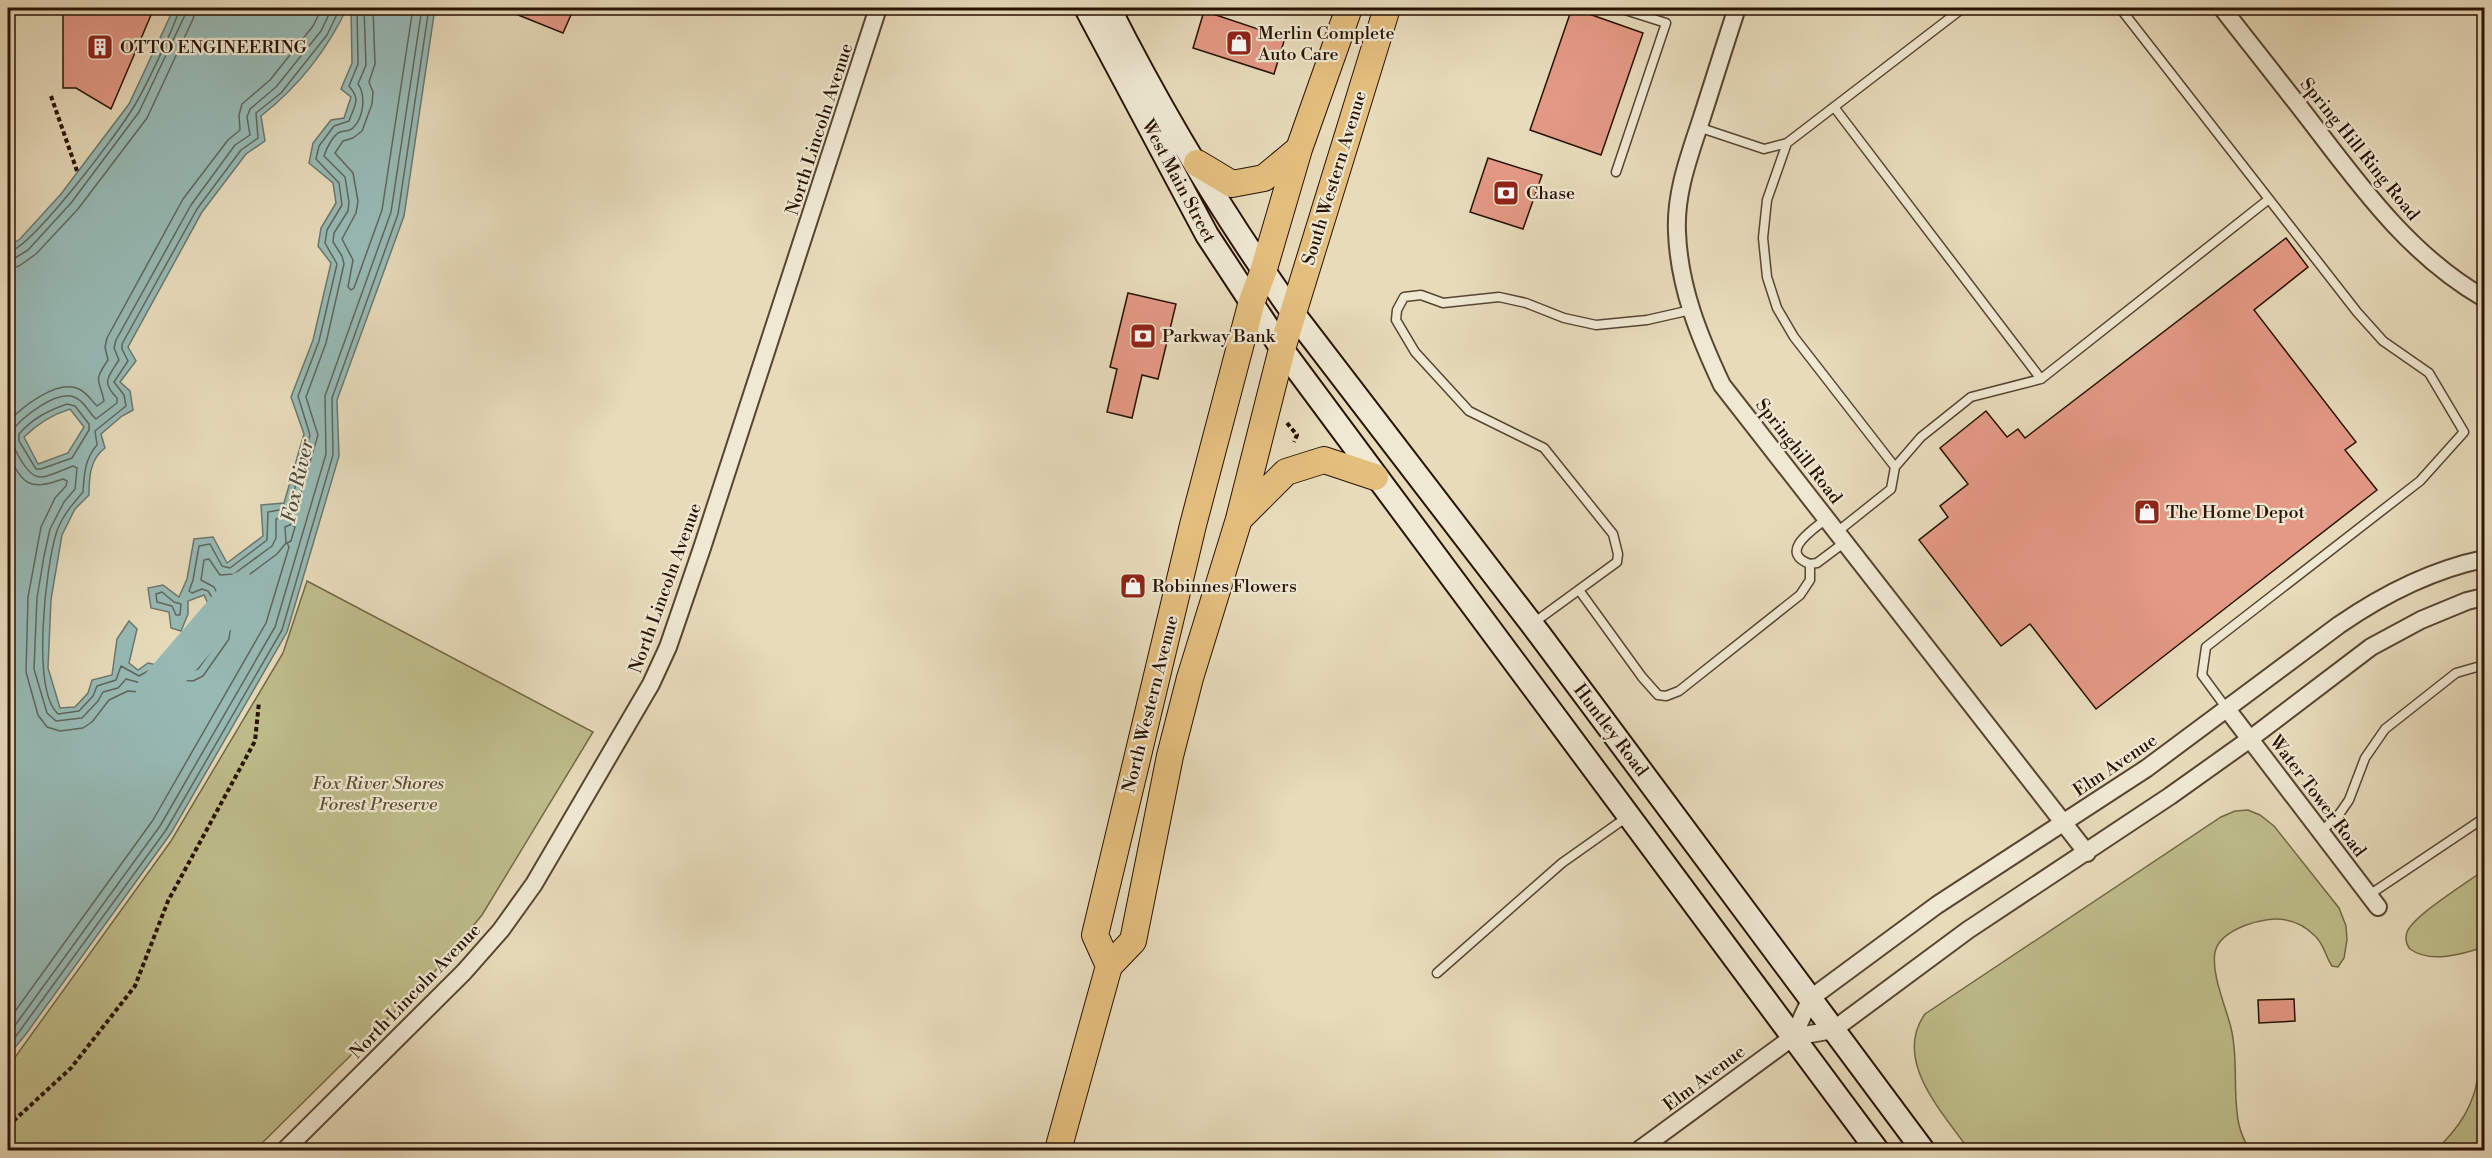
<svg xmlns="http://www.w3.org/2000/svg" width="2492" height="1158" font-family="'Libre Bodoni',serif">
  <rect width="100%" height="100%" fill="#e7dbba"/>
  <filter id="stains"><feTurbulence type="fractalNoise" baseFrequency=".00333" numOctaves="4"/><feColorMatrix values="0 0 0 0 .2 0 0 0 0 .09 0 0 0 0 .02 0 0 0 .5 -.17"/></filter>
  <radialGradient id="worn" r=".72"><stop offset=".6" stop-color="#630" stop-opacity="0"/><stop offset="1" stop-color="#630" stop-opacity=".3"/></radialGradient>
  <!-- green -->
  <path fill="#bebd8a" stroke="#736846" stroke-width="1.5" d="M307 581 593 732 482 915 431 976 255 1150H8V1067L171 841 283 653Z
    M2248 810 2260 815 2274 826 2339 908 2346 926 2347 940 2344 958 2338 967 2332 966C2325 956 2324 943 2314 935 2307 928 2296 922 2286 920 2266 915 2220 929 2215 952 2211 974 2226 1007 2231 1028 2239 1060 2232 1093 2239 1125 2241 1133 2245 1142 2249 1150H1969C1943 1113 1892 1060 1925 1014L2221 817 2235 811Z
    M2484 870V947C2463 954 2430 964 2410 949 2406 944 2405 938 2407 932 2414 915 2468 882 2484 870Z
    M2484 1035V1150H2434C2441 1147 2445 1140 2451 1134 2479 1101 2478 1076 2484 1035Z"/>
  <!-- water -->
  <path fill="#97bab5" stroke="#6b776e" stroke-width="1.5" fill-rule="evenodd" d="M174 8H347C327 50 298 87 261 116L265 141 246 154 202 212 128 347 136 361 120 382 130 391 133 410 122 416 101 434 105 448C90 459 89 477 89 495L75 509 62 535 51 599 48 668 60 708 75 707 88 693 92 680 112 675 117 639 129 621 137 629 129 663 138 670 148 663 162 666 178 648 190 659 199 640 208 633 211 610 204 595 188 601V614L181 631 171 628 169 612 151 608 148 588 163 585 179 597 187 579 194 539 213 537 227 563 263 536 261 505 284 503 304 434 291 397 313 340 331 263 318 246 321 228 336 203 333 183 309 163 313 143 331 120 344 118 351 97 341 89 352 63 351 8H435L404 216 337 400 339 456 287 632 171 833 26 1034 8 1056V247L20 239 61 194 129 104ZM70 409 84 427 68 453 38 464 24 437C38 423 51 415 70 409Z"/>
  <g fill="none" stroke-linecap="round" stroke-linejoin="round">
    <!-- shore -->
    <path stroke="#60665c" stroke-width="1.5" d="M332 8 321 31 276 87 250 109 247 117 250 135 235 145 191 205 116 340 114 348 119 360C108 377 101 382 117 398V403L96 419C89 413 85 402 76 398 59 388 19 418 11 433 10 442 14 447 18 455 36 488 43 477 73 466L77 468 75 489 64 502 50 529 44 556 37 598 34 669 47 713 56 721 82 718 98 701 103 692 118 688 126 679 141 683 151 678 166 679 178 669 188 672 198 669 221 637 223 605 214 587 201 580 204 560 209 559 220 575 234 574 272 546 276 538V519L289 515 296 508 318 435 306 397 326 343 344 264 342 256 333 242 334 233 348 211 349 202 345 177 324 156C326 149 333 135 340 132 345 130 349 132 353 128 364 117 366 95 358 84L366 65 364 8
      M340 8 327 35 281 93 256 113 258 138 241 150 197 209 122 344V349L128 361 114 382 124 395 126 406 95 431 97 445C85 458 84 475 83 492 72 505 61 517 56 534 46 566 31 690 58 714L79 711 93 696 97 686 116 680 121 666 139 676 150 670 164 671 178 658 187 664 194 663C209 639 228 619 208 591L202 589 192 593 189 591 193 580 199 546 210 544 222 566 230 568 267 540 268 512 285 509 290 505 310 435 298 396 319 341 337 264 325 243 327 230 342 205 339 183 316 159 319 146 334 126 349 121C355 104 361 100 349 86L358 64 357 8
      M373 8 375 64 369 82 373 92 372 104 362 131 353 138 343 141 335 153 353 173 358 201 356 213 342 239 353 260 348 287 351 290 354 288 382 210 413 8
      M8 252C31 249 118 133 133 108 142 94 178 21 179 8
      M8 259 15 258 28 250 71 203 139 112 185 15 187 8
      M8 269 19 266 36 254 78 209 147 118 193 19 196 8
      M67 404 75 406 89 424V430L72 458 41 469H36L19 441V434C32 419 47 411 67 404Z
      M8 422C22 407 57 379 79 389 87 393 91 400 97 406L104 401C100 379 92 383 108 360L105 347 107 338 183 199 228 140 240 130 239 115 242 104 270 80 313 26 322 8
      M8 455C24 485 29 491 63 479L67 481 66 486 55 498 41 527 28 597 26 672 38 715 47 727 60 731 83 728 92 722 109 700 128 691 140 692 153 688H167L180 680 193 681 203 676 229 639 233 608 226 587 242 580 277 554 286 543 285 527 292 524 295 527 291 541 287 543 289 547 266 623 153 820 8 1021
      M162 592 174 602 181 604 180 615H176L172 606 157 602 156 594Z
      M8 1035 160 826 275 627 326 454 325 396 391 212 422 8
      M8 1047 166 830 282 630 333 455 332 398 398 214 429 8"/>
    <!-- river -->
    <path stroke="#97bab5" stroke-width="36" d="M154 691 241 590"/>
  </g>
  <!-- building -->
  <path fill="#e49985" stroke="#281203" stroke-width="1.5" d="M63 8H154L111 109 76 88H63Z
    M501 8H574L563 33Z
    M1572 8 1643 33 1601 155 1530 130Z
    M1204 11 1285 38 1274 74 1193 48Z
    M1488 158 1542 175 1523 229 1470 212Z
    M2286 238 2308 267 2254 310 2356 442 2345 450 2377 490 2096 709 2030 624 2001 646 1919 540 1948 517 1940 506 1968 484 1940 448 1986 411 2007 437 2018 429 2025 438Z
    M1128 293 1176 304 1158 379 1142 375 1132 418 1107 412 1117 369 1110 367Z
    M2294 999 2295 1021 2259 1023 2258 1000Z"/>
  <g fill="none" stroke-linecap="round" stroke-linejoin="round">
    <defs>
      <path id="lane" d="M2120 8 2357 312 2383 341 2429 373 2464 432 2420 481 2206 647 2202 675 2227 709
        M1834 107 2041 379
        M1698 127 1764 149 1787 143 1963 8
        M1787 143 1767 200 1763 238 1767 277 1777 308 1794 337 1895 467 1891 489 1837 532
        M1616 172 1666 23 1619 8
        M1895 467 1921 437 1971 397 2041 379 2269 199
        M1826 519C1814 529 1777 552 1810 564L1817 563 1845 542
        M1579 590 1642 677 1658 695 1666 696 1679 691 1800 595 1810 580V564
        M1532 624 1617 562 1618 554 1613 534 1544 448 1469 411 1415 352 1396 320 1397 310 1404 297 1421 295 1443 303 1499 297 1526 303 1564 318 1596 325 1647 320 1691 310
        M2321 832 2340 813 2349 800 2365 758 2385 729 2456 673 2484 665
        M2369 895 2484 818
        M1437 973 1562 863 1627 817"/>
      <path id="street" d="M1737 8C1725 44 1714 80 1702 117 1690 154 1675 192 1677 232 1679 287 1699 336 1722 385L2087 853
        M2222 8C2254 49 2286 89 2318 131 2366 194 2414 258 2484 298
        M2227 709 2378 907
        M1793 1037 1811 998 1937 905 2147 768 2339 625C2384 594 2431 570 2484 559
        M285 1150 464 972 501 930 534 884 651 684 668 647 702 548 878 8
        M1639 1150 1793 1037 1833 1030 1968 930 2170 796 2250 739 2371 647 2421 620 2467 601 2484 597"/>
      <path id="secondary" d="M1086 8 1207 235 1282 349 1877 1150
        M1109 8C1161 111 1226 219 1293 313L1540 635 1923 1150"/>
      <path id="primary" d="M1197 163 1232 184 1264 178 1299 149
        M1239 519 1286 472 1324 460 1375 477
        M1109 966 1095 935 1193 525 1252 301 1263 272 1299 149 1349 8
        M1058 1150 1109 966 1133 941 1170 756 1190 678 1239 519 1282 349 1387 8"/>
    </defs>
    <!-- lane casing -->
    <use href="#lane" stroke="#584431" stroke-width="11"/>
    <!-- street casing -->
    <use href="#street" stroke="#584431" stroke-width="20"/>
    <!-- secondary casing -->
    <use href="#secondary" stroke="#281203" stroke-width="26"/>
    <!-- primary casing -->
    <use href="#primary" stroke="#281203" stroke-width="28"/>
    <!-- path -->
    <path stroke="#281203" stroke-width="4" stroke-dasharray="4.5 3" stroke-linecap="butt" d="M51 96 77 171
      M1287 423 1297 435 1294 442
      M8 1126 71 1068 135 986 168 901 255 741 259 702"/>
    <!-- lane -->
    <use href="#lane" stroke="#efe8d2" stroke-width="8"/>
    <!-- street -->
    <use href="#street" stroke="#efe8d2" stroke-width="16"/>
    <!-- secondary -->
    <use href="#secondary" stroke="#efe8d2" stroke-width="22"/>
    <!-- primary -->
    <use href="#primary" stroke="#e4be7d" stroke-width="26"/>
  </g>
  <!-- icons -->
  <defs>
    <symbol id="shop-square" viewBox="-11 -11 22 22"><rect x="-9" y="-9" width="18" height="18" rx="4" fill="#8f2418" stroke="#efe8d2"/><path d="M-5-2.5h2.3a2.7 3.5 0 0 1 5.4 0H5L5.5 6h-11ZM-1.5-2.5h3a1.5 2.3 0 0 0-3 0Z" fill="#fff"/></symbol>
    <symbol id="building-square" viewBox="-11 -11 22 22"><rect x="-9" y="-9" width="18" height="18" rx="4" fill="#8f2418" stroke="#efe8d2"/><path d="M-4-6H4V6H1V3H-1V6H-4ZM-2.5-4.3h1.7v1.8h-1.7ZM.8-4.3h1.7v1.8H.8ZM-2.5-1h1.7V.8h-1.7ZM.8-1h1.7V.8H.8Z" fill="#fff"/></symbol>
    <symbol id="bank-square" viewBox="-11 -11 22 22"><rect x="-9" y="-9" width="18" height="18" rx="4" fill="#8f2418" stroke="#efe8d2"/><path d="M-6-4H6V4H-6ZM0-2.3a2.3 2.3 0 1 0 0 4.6a2.3 2.3 0 1 0 0-4.6Z" fill="#fff"/></symbol>
  </defs>
  <g fill-rule="evenodd">
    <use href="#shop-square" x="1224" y="28" width="30" height="30"/>
    <use href="#building-square" x="85" y="32" width="30" height="30"/>
    <use href="#bank-square" x="1491" y="178" width="30" height="30"/>
    <use href="#bank-square" x="1128" y="321" width="30" height="30"/>
    <use href="#shop-square" x="2132" y="497" width="30" height="30"/>
    <use href="#shop-square" x="1118" y="571" width="30" height="30"/>
  </g>
  <g text-anchor="middle" stroke-width="4.5" stroke-linejoin="round" paint-order="stroke">
    <!-- poi labels -->
    <g font-size="18" fill="#281203" stroke="#efe8d2" text-anchor="start">
      <text x="1258" y="39">Merlin Complete<tspan x="1258" dy="21">Auto Care</tspan></text>
      <text x="120" y="53">OTTO ENGINEERING</text>
      <text x="1526" y="199">Chase</text>
      <text x="1162" y="342">Parkway Bank</text>
      <text x="2166" y="518">The Home Depot</text>
      <text x="1152" y="592">Robinnes Flowers</text>
    </g>
    <!-- street labels -->
    <g font-size="18" fill="#281203" stroke="#efe8d2">
      <text transform="translate(819 129) rotate(-72)" y="6">North Lincoln Avenue</text>
      <text transform="translate(2360 149) rotate(51)" y="6">Spring Hill Ring Road</text>
      <text transform="translate(1334 178) rotate(-73)" y="6">South Western Avenue</text>
      <text transform="translate(1179 181) rotate(62)" y="6">West Main Street</text>
      <text transform="translate(1799 451) rotate(52)" y="6">Springhill Road</text>
      <text transform="translate(665 588) rotate(-70)" y="6">North Lincoln Avenue</text>
      <text transform="translate(1150 704) rotate(-76)" y="6">North Western Avenue</text>
      <text transform="translate(1611 730) rotate(53)" y="6">Huntley Road</text>
      <text transform="translate(2115 765) rotate(-34)" y="6">Elm Avenue</text>
      <text transform="translate(2318 796) rotate(53)" y="6">Water Tower Road</text>
      <text transform="translate(415 991) rotate(-46)" y="6">North Lincoln Avenue</text>
      <text transform="translate(1704 1078) rotate(-37)" y="6">Elm Avenue</text>
    </g>
    <!-- park labels -->
    <g font-size="18" font-style="italic" fill="#5c4e32" stroke="#efe8d2">
      <text x="378" y="789">Fox River Shores<tspan x="378" dy="21">Forest Preserve</tspan></text>
    </g>
    <!-- water labels -->
    <g font-size="20" font-style="italic" fill="#4f4d41" stroke="#efe8d2">
      <text transform="translate(297 481) rotate(-77)" y="7">Fox River</text>
    </g>
  </g>
  <!-- margin -->
  <rect width="2492" height="1158" fill="none" stroke="#e7dbba" stroke-width="30"/>
  <rect x="9" y="9" width="2474" height="1140" fill="none" stroke="#281203" stroke-width="3"/>
  <rect x="15" y="15" width="2462" height="1128" fill="none" stroke="#281203" stroke-width="1.5"/>
  <rect width="100%" height="100%" filter="url(#stains)"/>
  <rect width="100%" height="100%" fill="url(#worn)"/>
</svg>
